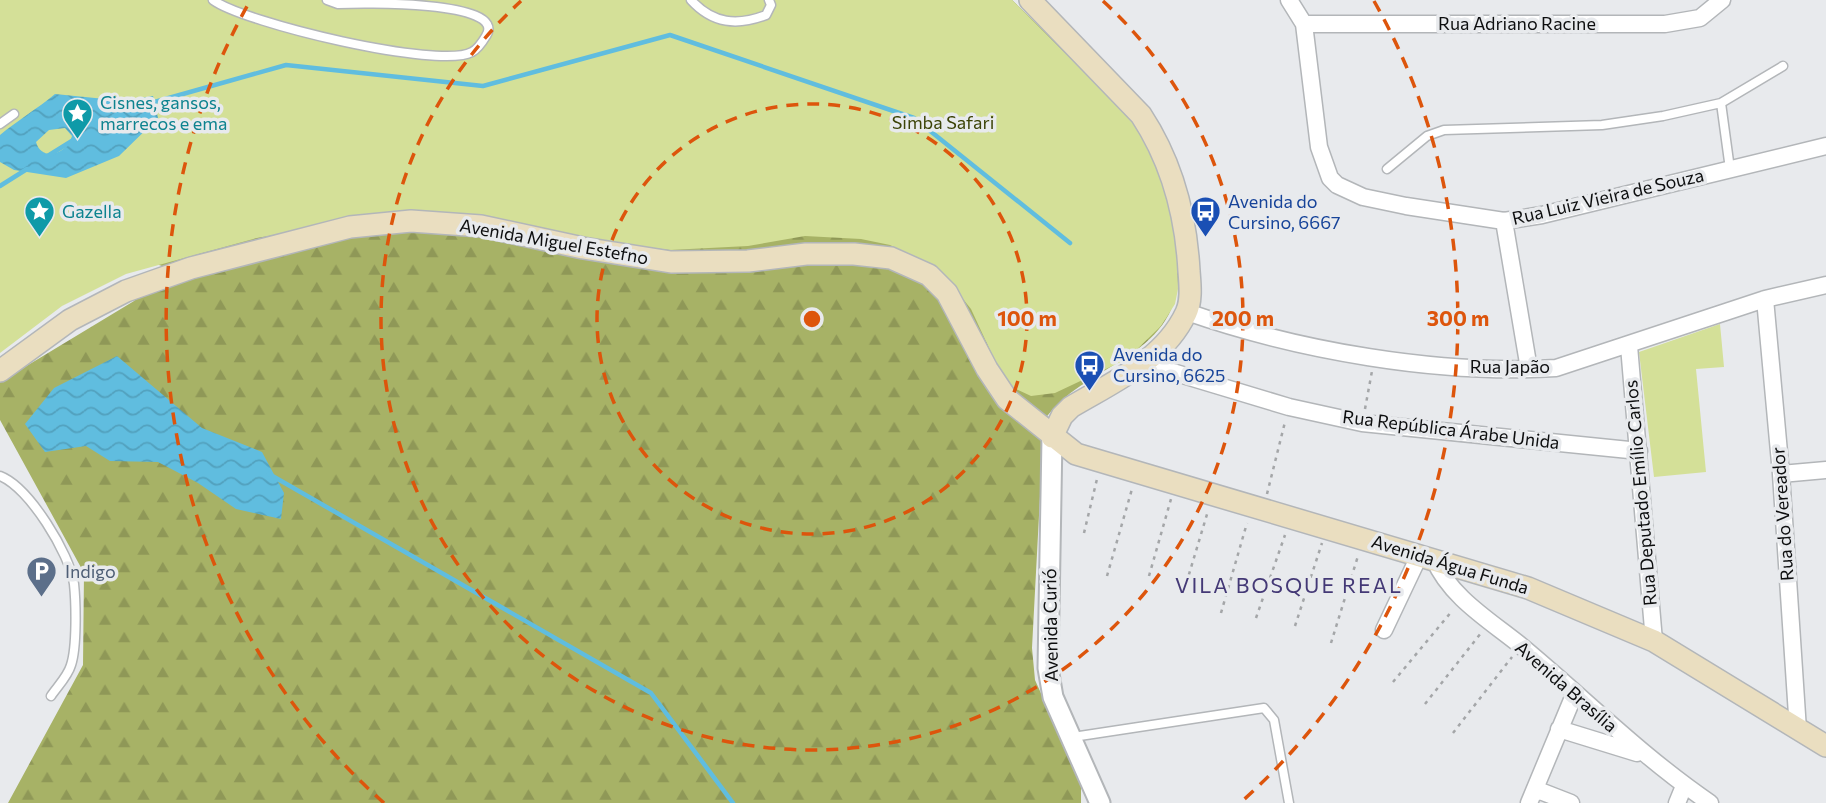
<svg xmlns="http://www.w3.org/2000/svg" width="1826" height="803" font-family="Commissioner,sans-serif">
  <defs>
    <pattern id="forest-firs" width="22" height="20" patternUnits="userSpaceOnUse" patternTransform="scale(1.75)"><rect width="22" height="20" fill="#a7b266"/><path d="M5 1l3.5 6h-7zM16 11l3.5 6h-7z" fill="#8f9857"/></pattern>
    <pattern id="water-waves" width="16" height="10" patternUnits="userSpaceOnUse" patternTransform="scale(1.75)"><rect width="16" height="10" fill="#60bddf"/><path d="M0 5q4-4 8 0t8 0" fill="none" stroke="#52a1be"/></pattern>
  </defs>
  <rect width="100%" height="100%" fill="#e8eaed"/>
  <!-- forest -->
  <path fill="url(#forest-firs)" d="M0 0H1012L1076 62 1178 273C1179 359 1081 364 1044 421L1032 648 1035 680 1081 782V803H8L83 665 84 573 0 420V382L134 301 162 266 106 247Z"/>
  <!-- green -->
  <path fill="#d4e098" d="M0 0H1012L1133 121 1165 184 1176 238 1178 289 1175 304 1161 326 1127 359 1055 393 1031 396 1014 388 1002 376 971 309 939 269 890 245 861 239 805 236 748 246 670 250 588 240 544 230H302L257 238 126 274 62 306 0 353Z
    M1720 324 1724 367 1696 369 1706 472 1654 477 1639 352Z"/>
  <!-- water -->
  <path fill="url(#water-waves)" fill-rule="evenodd" d="M55 94 125 101 153 96 158 118 119 156 66 178 14 170 0 162V135C18 120 37 109 55 94ZM65 128 72 136C68 153 42 163 36 142L49 130Z
    M117 356 202 428 262 452 284 493 281 519 236 509 198 483 158 462 110 461 86 446 45 452 25 424 54 388Z"/>
  <g fill="none" stroke-linecap="round" stroke-linejoin="round">
    <!-- stream -->
    <path stroke="#60bddf" stroke-width="4.5" d="M151 103 286 65 483 86 670 35 914 118 1070 243
      M46 157 75 139
      M0 186 27 169
      M269 474 651 693 733 803"/>
    <defs>
      <path id="service" d="M213 0C244 23 440 70 472 52 478 49 483 41 486 36 509 0 359 3 338 4L327 0
        M691 0C713 24 737 26 766 15L771 5 769 0
        M0 124 14 114
        M1387 169 1427 136 1444 130 1602 125 1663 116 1721 103
        M1730 169 1721 103 1783 66
        M0 476C29 487 70 554 74 584 76 603 77 647 71 665 68 676 57 687 51 696
        M1073 737 1264 708 1274 720 1289 803"/>
      <path id="minor" d="M1289 0 1304 24 1319 147 1330 178 1337 185 1363 197 1406 206 1504 221 1542 215 1826 146
        M1304 24H1665L1700 18 1722 0
        M1504 221 1529 369
        M1765 299 1781 474 1798 730
        M1187 312C1299 351 1438 375 1556 368L1765 299 1826 285
        M1629 346 1654 641
        M1146 361 1166 370 1289 407 1362 423 1639 451
        M1781 474 1826 470
        M1434 559C1450 597 1489 620 1520 645 1584 698 1641 756 1710 803
        M1384 630 1420 554
        M1559 729 1637 753
        M1535 789 1571 803
        M1529 803 1574 695
        M1677 803 1684 786"/>
      <path id="tertiary" d="M1052 437 1048 668 1053 697 1100 803"/>
      <path id="secondary" d="M1030 0 1141 115C1172 162 1186 215 1189 271 1190 284 1192 301 1186 313 1164 360 1113 382 1071 407L1062 416 1052 437
        M0 371 70 320 126 291 191 268 350 227 411 221 481 226 583 248 671 262 748 261 806 254H854L891 258 929 275 947 293 987 369 1007 399 1076 454 1528 588 1654 641 1826 746"/>
    </defs>
    <!-- service casing -->
    <use href="#service" stroke="#b3b6b9" stroke-width="11"/>
    <!-- minor casing -->
    <use href="#minor" stroke="#b3b6b9" stroke-width="19"/>
    <!-- tertiary casing -->
    <use href="#tertiary" stroke="#b3b6b9" stroke-width="23"/>
    <!-- secondary casing -->
    <use href="#secondary" stroke="#b3b6b9" stroke-width="24"/>
    <!-- path -->
    <path stroke="#a4a6a8" stroke-width="2.5" stroke-dasharray="3.5 5" stroke-linecap="butt" d="M1365 409 1372 371
      M1267 494 1285 422
      M1084 533 1097 479
      M1107 576 1132 489
      M1149 576 1171 499
      M1184 591 1208 511
      M1221 613 1247 523
      M1256 618 1285 535
      M1295 626 1322 543
      M1331 643 1358 556
      M1393 682 1452 611
      M1425 704 1481 633
      M1453 733 1512 657"/>
    <!-- service -->
    <use href="#service" stroke="#fff" stroke-width="8"/>
    <!-- minor -->
    <use href="#minor" stroke="#fff" stroke-width="16"/>
    <!-- tertiary -->
    <use href="#tertiary" stroke="#fff" stroke-width="19"/>
    <!-- secondary -->
    <use href="#secondary" stroke="#eadec0" stroke-width="21"/>
  </g>
  <!-- distance rings -->
  <g fill="none" stroke="#dd550c" stroke-width="3.5" stroke-dasharray="12 9">
    <circle cx="812" cy="319" r="215"/>
    <path d="M1103 1A431 431 0 1 1 521 1"/>
    <path d="M384 803A646 646 0 0 1 250 1M1374 1A646 646 0 0 1 1240 803"/>
  </g>
  <!-- icons -->
  <defs>
    <symbol id="sight-pin" viewBox="-11 -11 22 30"><path d="M0 17L-7.5 6A9.5 9.5 0 1 1 7.5 6Z" fill="#0f9aa8" stroke="#e8eaed"/><path d="M0-6L1.8-2.2L6-1.7L2.9 1.2L3.7 5.4L0 3.3L-3.7 5.4L-2.9 1.2L-6-1.7L-1.8-2.2Z" fill="#fff"/></symbol>
    <symbol id="bus-pin" viewBox="-11 -11 22 30"><path d="M0 17L-7.5 6A9.5 9.5 0 1 1 7.5 6Z" fill="#1a4fb4" stroke="#e8eaed"/><path d="M-5-6H5V4H4V6H2V4H-2V6H-4V4H-5ZM-3.5-4V0h7V-4ZM-3.5 1.2v1.5H-2V1.2ZM2 1.2v1.5H3.5V1.2Z" fill="#fff"/></symbol>
    <symbol id="parking-pin" viewBox="-11 -11 22 30"><path d="M0 17L-7.5 6A9.5 9.5 0 1 1 7.5 6Z" fill="#5c6f8a" stroke="#e8eaed"/><path d="M-3.5-5.5H1a3.5 3.5 0 0 1 0 7H-1V5.5H-3.5ZM-1-3.4V-.6H.8a1.4 1.4 0 0 0 0-2.8Z" fill="#fff"/></symbol>
  </defs>
  <g fill-rule="evenodd">
    <use href="#sight-pin" x="60" y="96" width="35" height="47"/>
    <use href="#sight-pin" x="22" y="194" width="35" height="47"/>
    <use href="#bus-pin" x="1188" y="194" width="35" height="47"/>
    <use href="#bus-pin" x="1072" y="348" width="35" height="47"/>
    <use href="#parking-pin" x="24" y="554" width="35" height="47"/>
  </g>
  <g text-anchor="middle" stroke-width="7" stroke-linejoin="round" paint-order="stroke">
    <!-- street labels -->
    <g font-size="18" fill="#0d0e0f" stroke="#e8eaed">
      <text x="1517" y="30">Rua Adriano Racine</text>
      <text transform="translate(1608 197) rotate(-13)" y="6">Rua Luiz Vieira de Souza</text>
      <text transform="translate(554 242) rotate(10)" y="6">Avenida Miguel Estefno</text>
      <text x="1510" y="373">Rua Japão</text>
      <text transform="translate(1451 430) rotate(7)" y="6">Rua República Árabe Unida</text>
      <text transform="translate(1641 493) rotate(-95)" y="6">Rua Deputado Emílio Carlos</text>
      <text transform="translate(1783 514) rotate(-94)" y="6">Rua do Vereador</text>
      <text transform="translate(1450 565) rotate(17)" y="6">Avenida Água Funda</text>
      <text transform="translate(1051 625) rotate(-91)" y="6">Avenida Curió</text>
      <text transform="translate(1566 687) rotate(41)" y="6">Avenida Brasília</text>
    </g>
    <!-- culture labels -->
    <g font-size="18" fill="#0d838f" stroke="#e8eaed" text-anchor="start">
      <text x="100" y="109">Cisnes, gansos,<tspan x="100" dy="21">marrecos e ema</tspan></text>
      <text x="62" y="218">Gazella</text>
    </g>
    <!-- park labels -->
    <g font-size="18" fill="#3c4307" stroke="#e8eaed">
      <text x="943" y="129">Simba Safari</text>
    </g>
    <!-- transit labels -->
    <g font-size="18" fill="#164399" stroke="#e8eaed" text-anchor="start">
      <text x="1228" y="208">Avenida do<tspan x="1228" dy="21">Cursino, 6667</tspan></text>
      <text x="1113" y="361">Avenida do<tspan x="1113" dy="21">Cursino, 6625</tspan></text>
    </g>
    <!-- service labels -->
    <g font-size="18" fill="#4e5e75" stroke="#e8eaed" text-anchor="start">
      <text x="65" y="578">Indigo</text>
    </g>
    <!-- quarter labels -->
    <g font-size="21" letter-spacing="2" fill="#443976" stroke="#e8eaed">
      <text x="1289" y="593">VILA BOSQUE REAL</text>
    </g>
  </g>
  <circle cx="812" cy="319" r="10" fill="#dd550c" stroke="#e8eaed" stroke-width="3.5"/>
  <g font-size="21" text-anchor="middle" font-weight="bold" fill="#dd550c" stroke="#e8eaed" stroke-width="7" stroke-linejoin="round" paint-order="stroke">
    <text x="1027" y="326">100 m</text>
    <text x="1243" y="326">200 m</text>
    <text x="1458" y="326">300 m</text>
  </g>
</svg>
